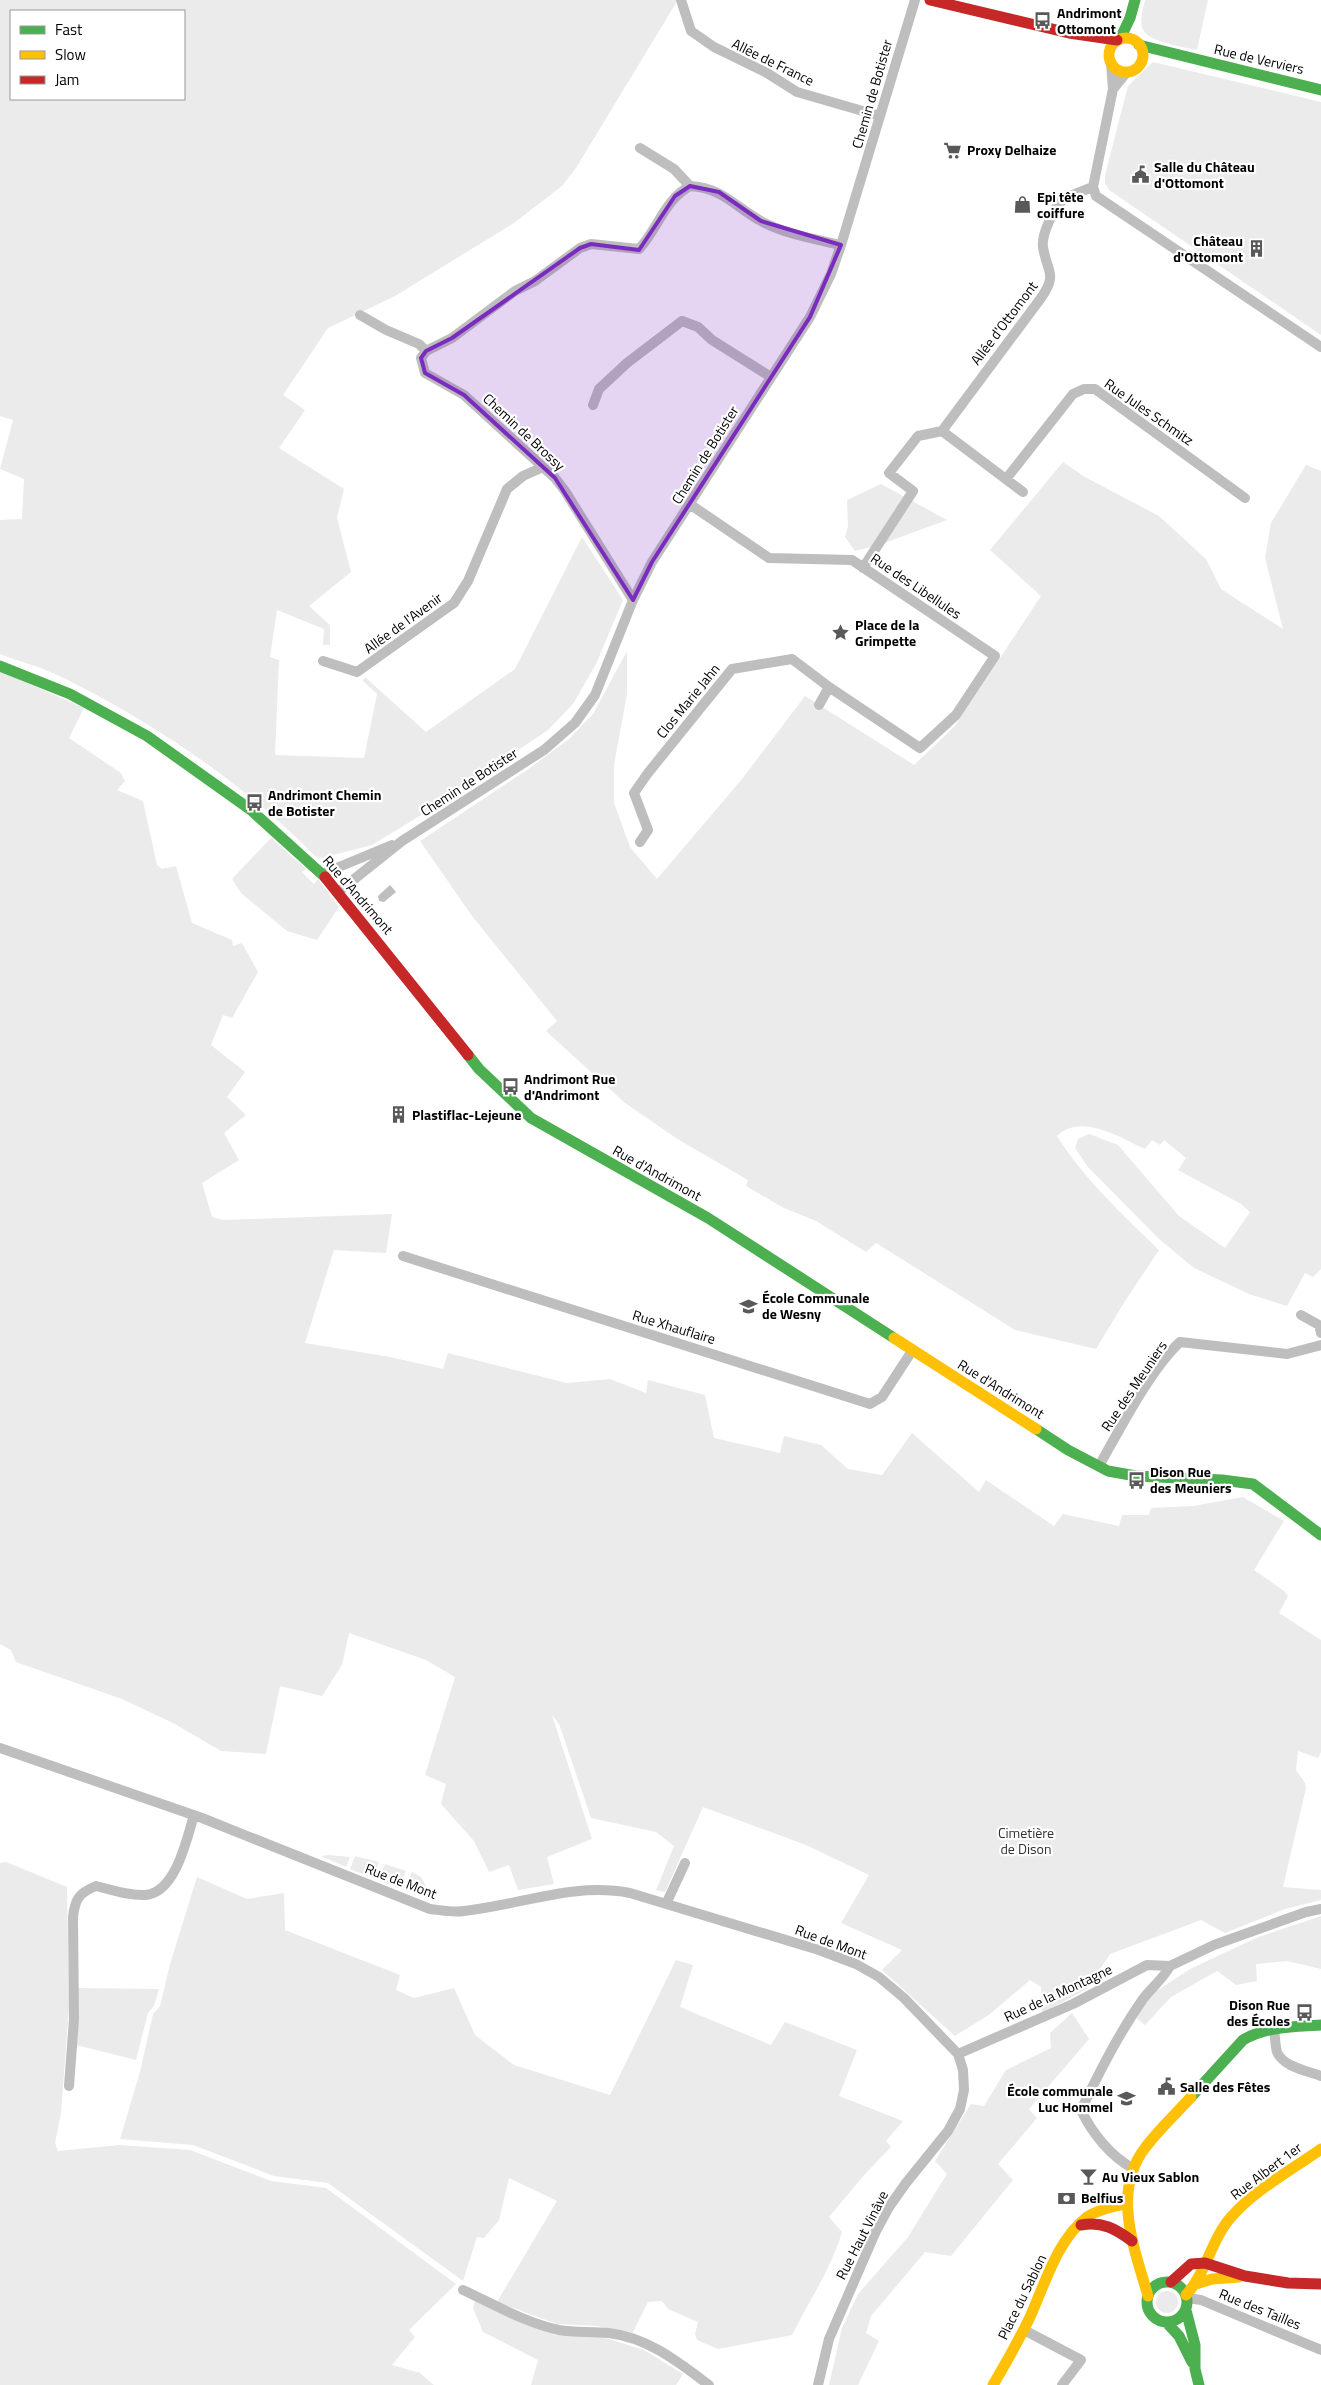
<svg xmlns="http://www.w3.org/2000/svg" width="1321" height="2385" font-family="'Titillium Web',sans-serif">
  <rect width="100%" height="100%" fill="#fff"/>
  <!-- green -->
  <path fill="#ebebeb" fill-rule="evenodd" d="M0 0H676V3L576 168 562 186 514 223 395 296 328 328 283 395 305 410 279 448 344 489 337 518 351 572 309 606 330 625V645H323L324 629 277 610 270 657 279 660 275 755 364 758 377 694 362 680 366 678 426 732 515 669 582 537 623 600 596 664 573 704 548 730 418 817 372 845 322 858 315 856C244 783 155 724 64 678 44 668 21 662 0 654V520L22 519 24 479 0 469 13 420 0 416ZM11 11H184V99H11Z
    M1145 0H1208L1197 50C1183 47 1145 42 1142 27 1140 18 1143 9 1145 0Z
    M1153 62 1321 102V335L1109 190 1105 183V175L1128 86Z
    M1063 462 1085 477 1159 516 1206 559 1221 589 1283 629 1265 558 1271 523 1306 465 1321 471V1269L1313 1277 1305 1273 1287 1306 1249 1294 1194 1268 1158 1238 1088 1167 1075 1148 1078 1139 1089 1134 1118 1145 1179 1216 1225 1248 1250 1212 1241 1204 1178 1170 1186 1158 1164 1140 1160 1145 1152 1140 1145 1149C1121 1138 1081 1112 1057 1136 1084 1179 1123 1215 1159 1250L1125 1301 1096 1349 1015 1330 876 1243 866 1252 816 1221 784 1208 746 1186 748 1180 679 1140 625 1103 546 1031 557 1021 472 916 420 841 527 770 569 739 593 714 627 651V694L614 765V803L630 847 657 879 742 779 805 696 914 765 955 726 1041 596 990 550Z
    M881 484 947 520 876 546 855 551 845 537 848 526 847 500Z
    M0 671 84 708 69 738 121 773 125 781 117 790 143 801 157 865 162 869 176 866 192 923 232 940 233 946 242 943 258 972 232 1018 223 1015 211 1045 245 1072 227 1097 246 1115 224 1133 239 1160 202 1183 212 1217 223 1220 392 1214 386 1253 334 1250 305 1343 390 1357 443 1369 448 1353 567 1383 610 1379 646 1393 648 1380 705 1395 714 1438 780 1453 784 1436 821 1445 848 1469 882 1475 912 1433 979 1492 986 1480 1054 1526 1063 1514 1119 1526 1122 1515H1149L1151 1508 1193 1506 1243 1497 1284 1521 1254 1570 1284 1591 1288 1596 1279 1613 1321 1640V1752L1318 1758 1298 1751 1296 1770 1305 1783 1306 1788 1283 1887 1321 1890V1900L1285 1909 1225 1933 1201 1920 1110 1954 1087 1989 1042 2013 1041 1987 1030 1980 990 2014 955 2036 882 1970 902 1950 841 1923 869 1875 806 1845 703 1807 665 1892 656 1890 674 1846 656 1832 591 1818 559 1724 552 1715 592 1839 547 1857 554 1884 518 1890 509 1865 489 1872 474 1841 441 1804 446 1784 425 1775 455 1677 426 1660 349 1633 342 1665 322 1696 280 1686 266 1754 221 1751 173 1723 122 1699 16 1662 11 1650 0 1644Z
    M271 838 306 869 302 872 314 884 318 879 339 907 317 940 287 931 241 893 232 879Z
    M329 1855 350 1857 346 1867 321 1856Z
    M355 1856 379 1862 373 1878 350 1869Z
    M6 1862 67 1887 69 2008 61 2113 55 2143 58 2151 120 2145 190 2150 271 2181 326 2188 456 2284 409 2330 415 2337 392 2365 420 2373 434 2385H0V1863Z
    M385 1864 406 1871 398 1888 378 1880Z
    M412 1872 421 1877 431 1895 430 1898 404 1890Z
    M197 1877 247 1899 284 1893 285 1930 400 1975 396 1990 414 1998 454 1988 475 2035 514 2065 610 2095 676 1960 693 1965 680 2007 771 2045 785 2022 857 2050 839 2096 903 2121 886 2141 891 2147 865 2174 829 2217 842 2232C831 2269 809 2301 792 2335L718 2349 697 2340 695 2334 698 2322 668 2309 662 2301 648 2302 632 2334 597 2326 557 2324 497 2302 557 2201 509 2178 499 2220 484 2238 477 2237 463 2281 328 2183 274 2176 193 2145 120 2139 140 2072 153 2014 160 2006 170 1964Z
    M1321 1916V1969L1287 1961 1256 1964 1257 1981 1236 1985 1217 1971 1171 1997 1145 2025 1135 2017 1152 1994 1190 1969 1256 1938Z
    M78 1988 159 1989 154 2006 148 2013 136 2060 76 2045Z
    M1072 2013 1089 2039 1029 2109 1037 2118 998 2164 1013 2180 951 2256 925 2252 871 2316 866 2333 879 2341 858 2385H829L842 2328 858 2294 908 2237 947 2174 935 2161 971 2104 984 2106 1006 2070 1051 2048 1050 2033Z
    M1156 2302a11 11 0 1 1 22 0a11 11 0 1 1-22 0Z
    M475 2301 555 2335 602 2337 644 2350 683 2374 676 2385H531L538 2360 483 2332 473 2308Z"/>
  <!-- water -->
  <path fill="#bebebe" d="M390 885 396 892 384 902 379 901 378 896Z"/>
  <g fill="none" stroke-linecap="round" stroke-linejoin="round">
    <!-- street -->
    <path stroke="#bebebe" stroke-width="10" d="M681 0 691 31 714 47 767 73 797 92 880 116
      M1111 63 1113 89 1093 187 1096 196 1321 347
      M1113 89 1127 72
      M640 148 674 169 690 186
      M360 315 386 330 419 344 426 351
      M593 405 599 389 627 363 682 321 698 327 712 340 771 377
      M942 431 1023 492
      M1006 479 1073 394 1084 389H1095L1245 498
      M691 505 769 558 852 560 995 656 956 715 920 748 829 687 819 705
      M863 568 913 491 889 473 918 436 942 431 1041 298C1058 273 1047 273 1043 247 1042 240 1045 231 1048 224 1058 196 1068 197 1093 187
      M633 600 565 491 555 478 464 395 425 373 421 358 426 351 452 338 515 291 535 281 580 248 591 244 639 249C658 229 664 200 690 186 723 188 734 206 761 221 785 234 815 239 841 245
      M323 661 357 672 454 603 468 581 507 489 523 476 543 467
      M640 842 648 830 634 793 648 773 732 669 792 659 829 687
      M322 874 392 845
      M338 892 402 841 544 750 575 723 595 695 633 600 652 562 810 317 831 274 841 245 915 0
      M403 1256 870 1404 882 1397 912 1351
      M1301 1315 1319 1325 1321 1333
      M1099 1466C1120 1429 1150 1370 1180 1342L1287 1354 1321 1345
      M0 1748 202 1818 430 1909C441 1910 453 1913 464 1911 520 1905 573 1882 630 1893L819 1950 856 1964 879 1977 904 1998 958 2054 963 2070 964 2090 960 2109 948 2131 906 2183 889 2207 876 2231 829 2339 818 2385
      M666 1904 685 1863
      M1274 2028C1275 2035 1275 2045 1277 2052 1283 2067 1308 2071 1321 2076
      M958 2054 1073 2004 1147 1965 1170 1966 1214 1945 1306 1912 1321 1909
      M69 2086 74 2019 73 1917C75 1899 79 1893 96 1886 112 1890 129 1896 146 1895 176 1892 187 1838 194 1815
      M1134 2169C1111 2157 1092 2133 1081 2110 1099 2073 1119 2033 1143 1999 1152 1987 1163 1979 1170 1966
      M463 2290C493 2304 526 2323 559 2330 575 2333 592 2331 609 2333 649 2338 678 2362 709 2385
      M1187 2298 1201 2300 1321 2350
      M1024 2330 1081 2360 1062 2385"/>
    <!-- fast -->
    <path stroke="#4caf50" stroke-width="11" d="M1120 39 1130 18 1135 0
      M1139 45 1321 90
      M0 666 70 694 147 736 251 810 325 877
      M468 1055 479 1069 531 1118 708 1218 894 1338
      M1036 1429 1068 1450 1108 1471 1136 1476 1222 1480 1253 1484 1321 1535
      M1191 2097 1243 2040C1267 2026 1294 2027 1321 2025
      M1147 2302a20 20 0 1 1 40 0a20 20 0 1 1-40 0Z
      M1186 2310 1195 2345V2369L1199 2385
      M1167 2323 1179 2336 1192 2362"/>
    <!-- slow -->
    <path stroke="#ffc107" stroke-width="11" d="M1109 55a17 17 0 1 1 34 0a17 17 0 1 1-34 0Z
      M894 1338 1036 1429
      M1196 2284 1212 2279 1239 2277
      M1186 2295C1207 2272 1211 2239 1232 2216 1255 2190 1293 2169 1321 2149
      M1148 2296C1135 2250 1111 2192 1145 2148 1158 2130 1176 2114 1191 2097
      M993 2385C1006 2363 1019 2340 1030 2317 1045 2284 1057 2240 1087 2217 1098 2209 1114 2207 1127 2203"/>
    <!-- jam -->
    <path stroke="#c62828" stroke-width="11" d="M930 0 1069 33 1117 40
      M325 877 468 1055
      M1081 2225C1102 2221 1116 2229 1132 2241
      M1171 2282 1191 2264 1205 2263 1245 2276 1288 2283 1321 2284"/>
  </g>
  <!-- marked area -->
  <path fill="#7b2cbf" fill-opacity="0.2" stroke="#7b2cbf" stroke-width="4" stroke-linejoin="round" d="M690 186 719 192 761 221 841 245 810 317 652 562 633 600 555 478 464 395 425 373 421 358 426 351 452 338 580 248 591 244 639 250 675 196Z"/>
  <!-- icons -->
  <defs>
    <symbol id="bus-bare" viewBox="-9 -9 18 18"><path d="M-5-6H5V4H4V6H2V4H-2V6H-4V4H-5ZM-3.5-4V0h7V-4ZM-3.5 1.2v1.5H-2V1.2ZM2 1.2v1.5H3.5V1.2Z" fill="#595959" stroke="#fff" stroke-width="2.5" paint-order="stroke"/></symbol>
    <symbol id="supermarket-bare" viewBox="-9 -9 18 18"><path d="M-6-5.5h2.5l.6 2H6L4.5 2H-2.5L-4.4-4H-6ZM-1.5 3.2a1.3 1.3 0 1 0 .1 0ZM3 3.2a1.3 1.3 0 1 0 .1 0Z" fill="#595959" stroke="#fff" stroke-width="2.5" paint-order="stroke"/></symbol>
    <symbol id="civic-bare" viewBox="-9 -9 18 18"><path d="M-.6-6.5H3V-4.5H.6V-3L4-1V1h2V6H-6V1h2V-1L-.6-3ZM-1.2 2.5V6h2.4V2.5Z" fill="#595959" stroke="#fff" stroke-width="2.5" paint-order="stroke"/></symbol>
    <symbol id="shop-bare" viewBox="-9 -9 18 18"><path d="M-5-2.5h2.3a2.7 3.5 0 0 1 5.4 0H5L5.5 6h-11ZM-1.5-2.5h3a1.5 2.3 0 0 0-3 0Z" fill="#595959" stroke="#fff" stroke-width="2.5" paint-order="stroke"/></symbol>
    <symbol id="building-bare" viewBox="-9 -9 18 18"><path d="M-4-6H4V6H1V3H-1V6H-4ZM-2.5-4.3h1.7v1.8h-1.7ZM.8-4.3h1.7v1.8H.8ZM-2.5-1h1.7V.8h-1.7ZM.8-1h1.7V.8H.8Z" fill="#595959" stroke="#fff" stroke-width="2.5" paint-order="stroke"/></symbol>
    <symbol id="sight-bare" viewBox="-9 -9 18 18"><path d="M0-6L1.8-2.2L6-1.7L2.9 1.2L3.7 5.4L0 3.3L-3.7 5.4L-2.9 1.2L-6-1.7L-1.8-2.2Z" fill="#595959" stroke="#fff" stroke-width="2.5" paint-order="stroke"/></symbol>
    <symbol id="school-bare" viewBox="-9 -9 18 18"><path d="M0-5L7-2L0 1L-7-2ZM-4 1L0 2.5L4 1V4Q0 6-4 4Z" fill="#595959" stroke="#fff" stroke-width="2.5" paint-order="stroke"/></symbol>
    <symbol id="bar-bare" viewBox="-9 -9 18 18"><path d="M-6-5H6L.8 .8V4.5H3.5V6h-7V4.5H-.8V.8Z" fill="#595959" stroke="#fff" stroke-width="2.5" paint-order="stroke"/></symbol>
    <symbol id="bank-bare" viewBox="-9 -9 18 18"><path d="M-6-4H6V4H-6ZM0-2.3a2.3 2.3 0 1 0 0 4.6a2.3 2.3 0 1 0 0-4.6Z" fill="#595959" stroke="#fff" stroke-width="2.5" paint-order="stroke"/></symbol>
  </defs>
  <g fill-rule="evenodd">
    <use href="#bus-bare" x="1030" y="8" width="25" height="25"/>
    <use href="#supermarket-bare" x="940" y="138" width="25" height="25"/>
    <use href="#civic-bare" x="1128" y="162" width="25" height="25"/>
    <use href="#shop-bare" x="1010" y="192" width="25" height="25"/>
    <use href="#building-bare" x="1244" y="236" width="25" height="25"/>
    <use href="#sight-bare" x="828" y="620" width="25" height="25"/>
    <use href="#bus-bare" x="242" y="790" width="25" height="25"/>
    <use href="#bus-bare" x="498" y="1074" width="25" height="25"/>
    <use href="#building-bare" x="386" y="1102" width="25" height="25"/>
    <use href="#school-bare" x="736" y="1294" width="25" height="25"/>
    <use href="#bus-bare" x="1124" y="1468" width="25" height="25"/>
    <use href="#bus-bare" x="1292" y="2000" width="25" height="25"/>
    <use href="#civic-bare" x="1154" y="2074" width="25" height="25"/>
    <use href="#school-bare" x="1114" y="2086" width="25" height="25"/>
    <use href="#bar-bare" x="1076" y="2164" width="25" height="25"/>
    <use href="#bank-bare" x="1054" y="2186" width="25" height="25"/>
  </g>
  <g text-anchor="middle" stroke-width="4.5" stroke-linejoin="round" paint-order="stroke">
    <!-- poi labels -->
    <g font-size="14" font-weight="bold" fill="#000" stroke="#fff" text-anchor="start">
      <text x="1057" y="18">Andrimont<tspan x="1057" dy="16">Ottomont</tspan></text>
      <text x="967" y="155">Proxy Delhaize</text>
      <text x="1154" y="172">Salle du Château<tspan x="1154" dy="16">d'Ottomont</tspan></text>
      <text x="1037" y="202">Epi tête<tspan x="1037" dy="16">coiffure</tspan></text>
      <text x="1243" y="246" text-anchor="end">Château<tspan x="1243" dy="16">d'Ottomont</tspan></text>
      <text x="855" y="630">Place de la<tspan x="855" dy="16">Grimpette</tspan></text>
      <text x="268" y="800">Andrimont Chemin<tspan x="268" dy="16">de Botister</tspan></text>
      <text x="524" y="1084">Andrimont Rue<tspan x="524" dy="16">d'Andrimont</tspan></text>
      <text x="412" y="1120">Plastiflac-Lejeune</text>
      <text x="762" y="1303">École Communale<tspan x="762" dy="16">de Wesny</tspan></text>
      <text x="1150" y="1477">Dison Rue<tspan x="1150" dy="16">des Meuniers</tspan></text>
      <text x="1290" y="2010" text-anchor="end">Dison Rue<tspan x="1290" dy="16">des Écoles</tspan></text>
      <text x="1180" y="2092">Salle des Fêtes</text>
      <text x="1113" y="2096" text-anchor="end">École communale<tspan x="1113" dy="16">Luc Hommel</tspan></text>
      <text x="1102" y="2182">Au Vieux Sablon</text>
      <text x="1081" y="2203">Belfius</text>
    </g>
    <!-- street labels -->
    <g font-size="14" fill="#000" stroke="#fff">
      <text transform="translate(1259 59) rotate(13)" y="5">Rue de Verviers</text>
      <text transform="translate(773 62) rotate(26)" y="5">Allée de France</text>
      <text transform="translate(872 94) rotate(-74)" y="5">Chemin de Botister</text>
      <text transform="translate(1004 323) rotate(-53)" y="5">Allée d'Ottomont</text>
      <text transform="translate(1149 412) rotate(35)" y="5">Rue Jules Schmitz</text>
      <text transform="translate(524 432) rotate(43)" y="5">Chemin de Brossy</text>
      <text transform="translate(705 455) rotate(-58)" y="5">Chemin de Botister</text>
      <text transform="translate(916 586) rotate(34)" y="5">Rue des Libellules</text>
      <text transform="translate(403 623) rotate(-36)" y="5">Allée de l'Avenir</text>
      <text transform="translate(688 701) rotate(-51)" y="5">Clos Marie Jahn</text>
      <text transform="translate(469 782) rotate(-33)" y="5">Chemin de Botister</text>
      <text transform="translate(358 895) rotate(49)" y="5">Rue d'Andrimont</text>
      <text transform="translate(657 1173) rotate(29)" y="5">Rue d'Andrimont</text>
      <text transform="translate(674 1327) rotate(17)" y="5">Rue Xhauflaire</text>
      <text transform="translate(1134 1386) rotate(-56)" y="5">Rue des Meuniers</text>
      <text transform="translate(1001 1389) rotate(32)" y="5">Rue d'Andrimont</text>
      <text transform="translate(401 1881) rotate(21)" y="5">Rue de Mont</text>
      <text transform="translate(831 1942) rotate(20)" y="5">Rue de Mont</text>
      <text transform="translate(1058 1993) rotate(-25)" y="5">Rue de la Montagne</text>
      <text transform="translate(1266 2171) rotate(-37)" y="5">Rue Albert 1er</text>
      <text transform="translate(862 2235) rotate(-63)" y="5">Rue Haut Vinâve</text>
      <text transform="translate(1022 2297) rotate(-64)" y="5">Place du Sablon</text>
      <text transform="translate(1260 2309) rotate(22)" y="5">Rue des Tailles</text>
    </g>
    <!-- park labels -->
    <g font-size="14" fill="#323232" stroke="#fff">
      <text x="1026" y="1838">Cimetière<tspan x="1026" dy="16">de Dison</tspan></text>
    </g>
  </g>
  <!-- legend -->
  <rect x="10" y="10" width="175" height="90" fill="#ffffff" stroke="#999999"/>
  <rect x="20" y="26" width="25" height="8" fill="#4caf50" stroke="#999999"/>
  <text x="55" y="35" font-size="15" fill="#000000">Fast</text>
  <rect x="20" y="51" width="25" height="8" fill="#ffc107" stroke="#999999"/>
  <text x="55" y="60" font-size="15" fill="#000000">Slow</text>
  <rect x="20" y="76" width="25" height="8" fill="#c62828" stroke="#999999"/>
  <text x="55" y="85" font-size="15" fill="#000000">Jam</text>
</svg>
